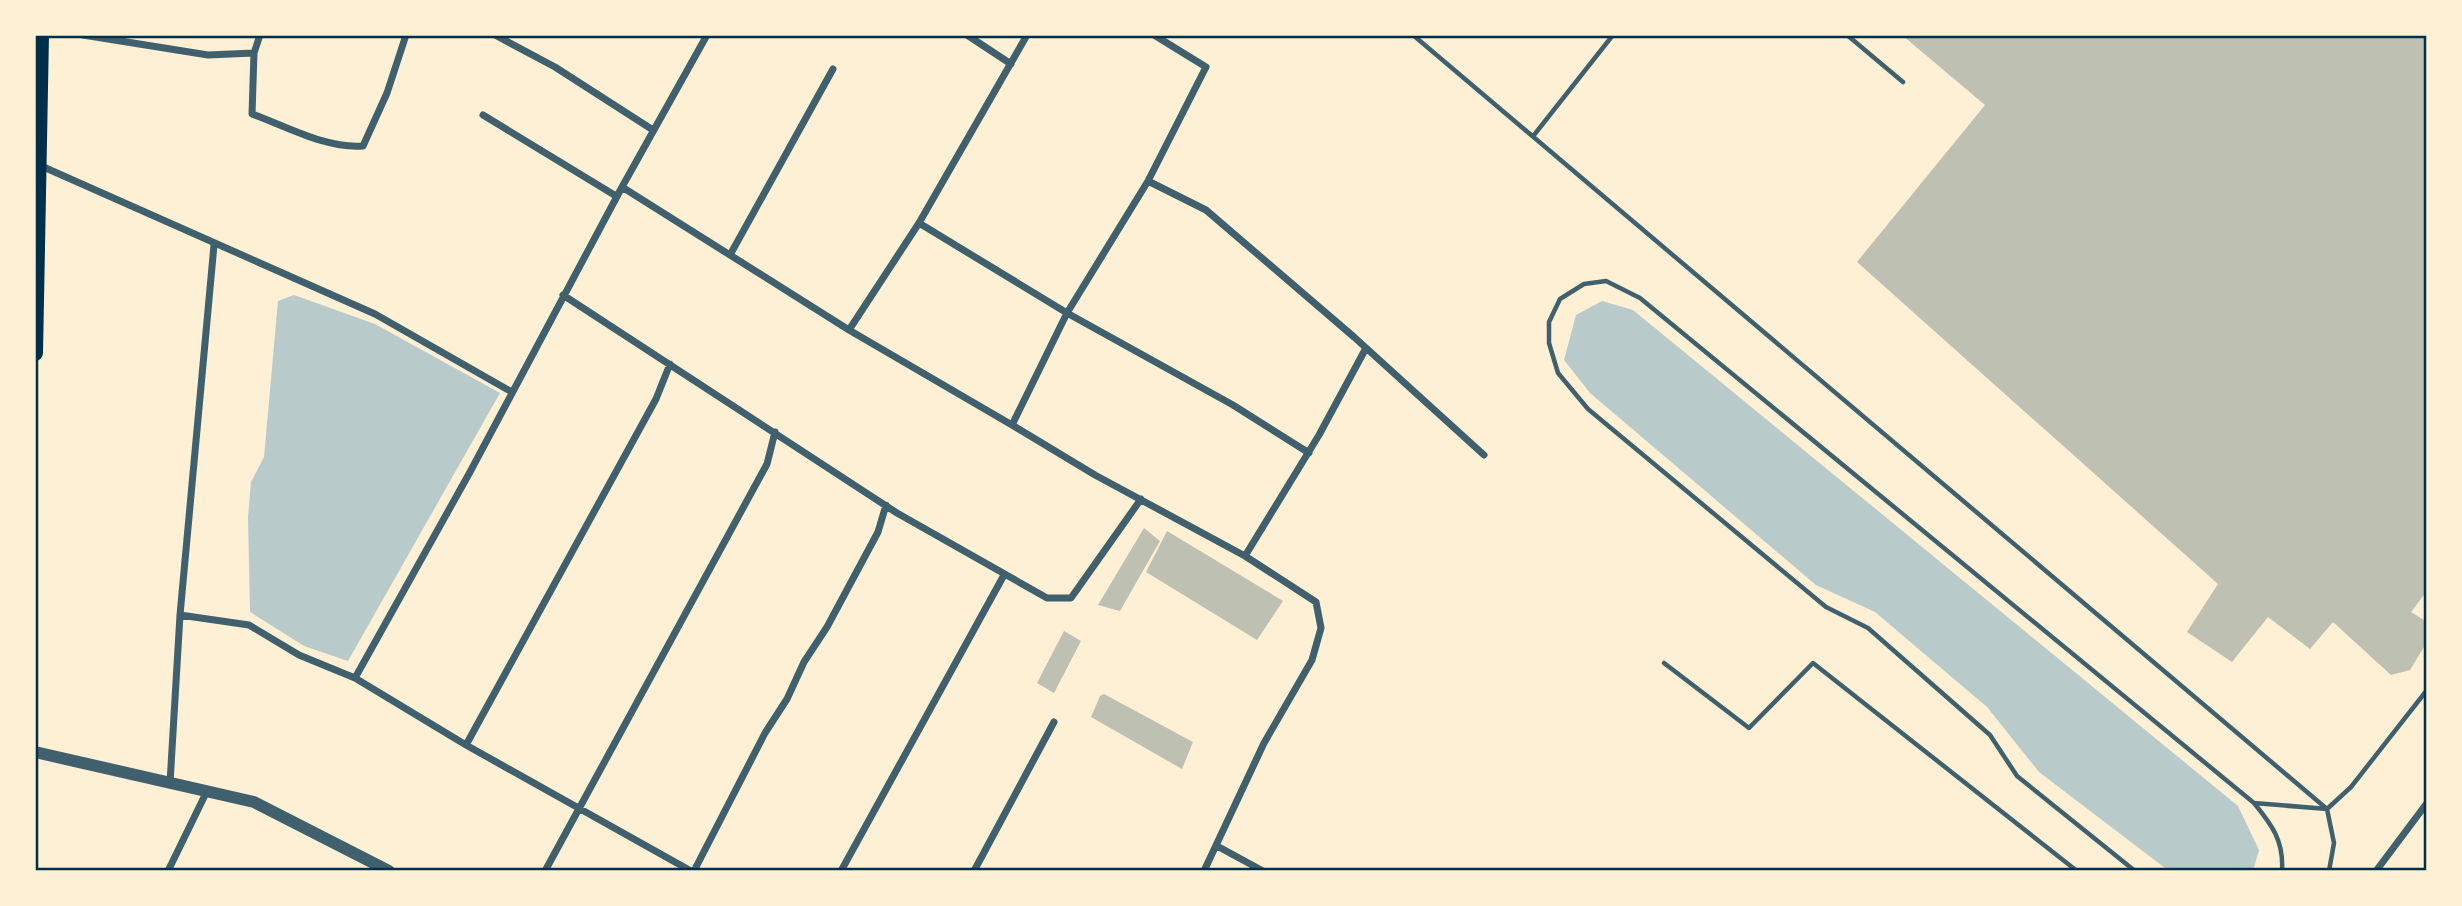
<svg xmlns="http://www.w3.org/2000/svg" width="2462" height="906" font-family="'Work Sans',sans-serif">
  <rect width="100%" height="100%" fill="#fdf0d5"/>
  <!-- green -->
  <path fill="#b9caca" d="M294 295 375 324 500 393 348 661 304 646 250 612 248 517 251 482 264 457 278 301Z
    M1602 301 1633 310 2238 806 2259 850 2253 871H2169L2039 772 1987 707 1875 612 1816 585 1590 393 1564 360 1576 315Z"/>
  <!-- building -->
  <path fill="#bec0b2" d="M1902 35H2427V591L2411 612 2427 622V642L2410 670 2391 675 2333 622 2310 649 2268 617 2232 662 2187 632 2218 584 1857 262 1985 105Z
    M1144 528 1160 541 1120 611 1098 605Z
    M1167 531 1283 601 1257 640 1146 572Z
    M1064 631 1081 641 1054 693 1037 683Z
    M1104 694 1193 742 1182 769 1091 717 1100 696Z"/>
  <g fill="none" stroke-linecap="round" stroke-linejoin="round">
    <!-- service -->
    <path stroke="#3f606c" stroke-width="4.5" d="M1413 35 2327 809 2334 843 2329 871
      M1847 35 1903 82
      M1534 135 1613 35
      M1664 663 1749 728 1813 663 2077 871
      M2254 803 2327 809 2351 787 2427 690
      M2135 871 2017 776 1990 735 1868 628 1826 607 1588 409 1558 373 1549 343V322L1560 299 1584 284 1606 281 1640 298 2254 803C2272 825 2284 841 2282 871"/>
    <!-- minor -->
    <path stroke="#3f606c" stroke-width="7" d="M83 35 208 55 254 53
      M260 35 254 53 252 114C286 126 326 149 363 146L387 93 406 35
      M495 35 555 67 653 130
      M707 35 622 187 849 330 1012 425 1067 313 1233 405 1309 453
      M967 35 1011 64
      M1027 35 919 223 1067 313 1148 181 1206 67 1154 35
      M483 115 616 196
      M39 165 375 314 510 391
      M1148 181 1206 210 1354 337 1484 455
      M730 255 833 69
      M563 295 897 513 1047 598H1071L1141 499
      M849 330 919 223
      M1012 425 1095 475 1245 556 1319 435 1366 348
      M180 615 214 245
      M355 678 466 745 691 871
      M466 745 656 399 670 364
      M170 783 180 615 249 625 299 655 355 678 470 472 622 187
      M1217 846 1263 871
      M168 871 207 791
      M545 871 767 464 775 432
      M694 871 765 733 787 699 804 662 827 627 878 532 886 505
      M841 871 1004 575
      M974 871 1054 722
      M1204 871 1264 743 1312 660 1321 628 1316 602 1245 556
      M2376 871 2427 803"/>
    <!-- tertiary -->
    <path stroke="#3f606c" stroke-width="12" d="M35 752 254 802 389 871"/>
    <!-- primary -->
    <path stroke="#003049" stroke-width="16" d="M35 353 41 35"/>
  </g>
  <!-- border -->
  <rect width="2462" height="906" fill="none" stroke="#fdf0d5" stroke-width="74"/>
  <rect x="37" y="37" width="2388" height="832" fill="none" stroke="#003049" stroke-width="2.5"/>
</svg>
